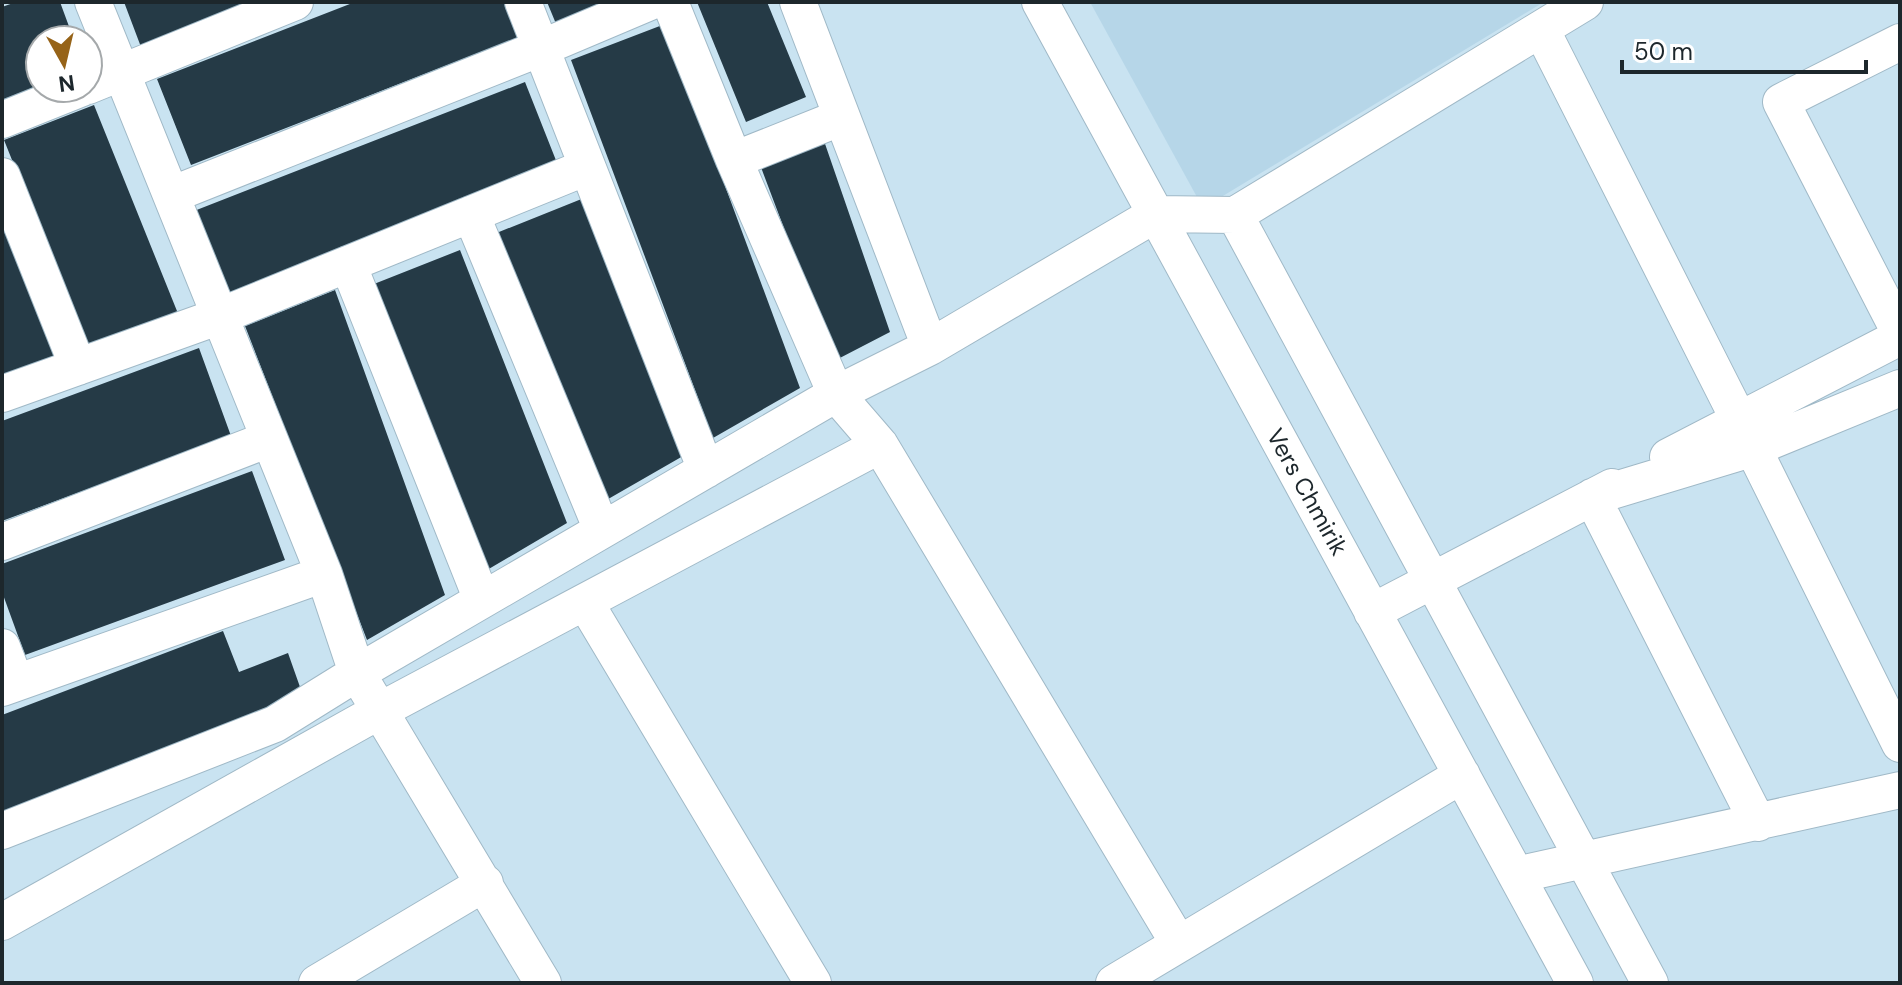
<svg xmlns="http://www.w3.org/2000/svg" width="1902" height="985" font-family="'DM Sans',sans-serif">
  <rect width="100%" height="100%" fill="#c9e3f1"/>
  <!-- built -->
  <path fill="#b6d6e8" d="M1090 2H1544L1203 208Z"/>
  <!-- building -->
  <path fill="#253a46" d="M16 2H60L74 40H40V88L2 107V7Z
    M124 2H257L141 47Z
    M355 2H508L522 36 191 165 157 79Z
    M547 2H630L559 31Z
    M697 2H767L806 97 746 122Z
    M665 24 800 388 713 438 571 60Z
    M525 82 559 168 228 297 194 211Z
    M94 105 179 316 89 352 4 140Z
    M823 138 890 332 834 361 759 162Z
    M584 198 683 456 603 502 494 234Z
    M2 215 63 363 2 385Z
    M460 250 567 523 487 570 374 284Z
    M335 290 445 595 367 640 245 326Z
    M199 348 231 436 2 521V421Z
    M252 471 285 560 25 655 2 592V564Z
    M223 631 239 672 288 653 300 687 259 716 2 814V715Z"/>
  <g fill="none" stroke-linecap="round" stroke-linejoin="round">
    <defs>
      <path id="minor" d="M93 2 324 574 357 673 543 983
        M523 2 706 470
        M670 2 734 160 836 394 880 445 1179 944
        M798 2 930 347
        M1040 2 1575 983
        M1541 29 1739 420 1900 744
        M1900 42 1781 102 1900 333
        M88 86 295 2
        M2 120 82 88
        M734 160 842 117
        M2 176 78 367
        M171 195 541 48 650 2
        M471 214 602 530
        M1235 215 1585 2
        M348 264 482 600
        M2 394 220 316 587 167
        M1668 457 1900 337
        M2 542 269 439
        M585 602 813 983
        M1372 612 1612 487
        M2 647 16 683
        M2 688 324 574
        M1758 823 1592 497 1754 448 1900 388
        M2 831 275 724 357 673 836 394 930 347 1156 214 1235 215 1650 983
        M1516 875 1900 790
        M2 922 381 710 880 445
        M317 983 485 883
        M1114 983 1462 775"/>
    </defs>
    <!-- minor casing -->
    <use href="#minor" stroke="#a0b9c7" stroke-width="38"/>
    <!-- minor -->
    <use href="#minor" stroke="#fff" stroke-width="36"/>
  </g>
  <g text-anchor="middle" stroke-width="8" stroke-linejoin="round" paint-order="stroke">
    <!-- street labels -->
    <g font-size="24" fill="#1d272c" stroke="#fff">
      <text transform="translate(1307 492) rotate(61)" y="8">Vers Chmirik</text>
    </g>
  </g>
  <!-- border -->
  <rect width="1902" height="985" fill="none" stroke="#1d272c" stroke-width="8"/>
  <!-- north arrow -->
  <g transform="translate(64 64) rotate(172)"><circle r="38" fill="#ffffff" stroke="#a5a9ab" stroke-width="2"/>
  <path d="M0-6L14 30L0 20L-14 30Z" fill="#966318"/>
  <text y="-12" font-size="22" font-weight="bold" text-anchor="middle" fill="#1d272c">N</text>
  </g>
  <!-- scale -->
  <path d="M1622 60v12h244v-12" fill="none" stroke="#1d272c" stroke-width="4"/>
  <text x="1634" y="60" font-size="24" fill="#1d272c" stroke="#ffffff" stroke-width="6" paint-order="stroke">50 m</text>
</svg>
